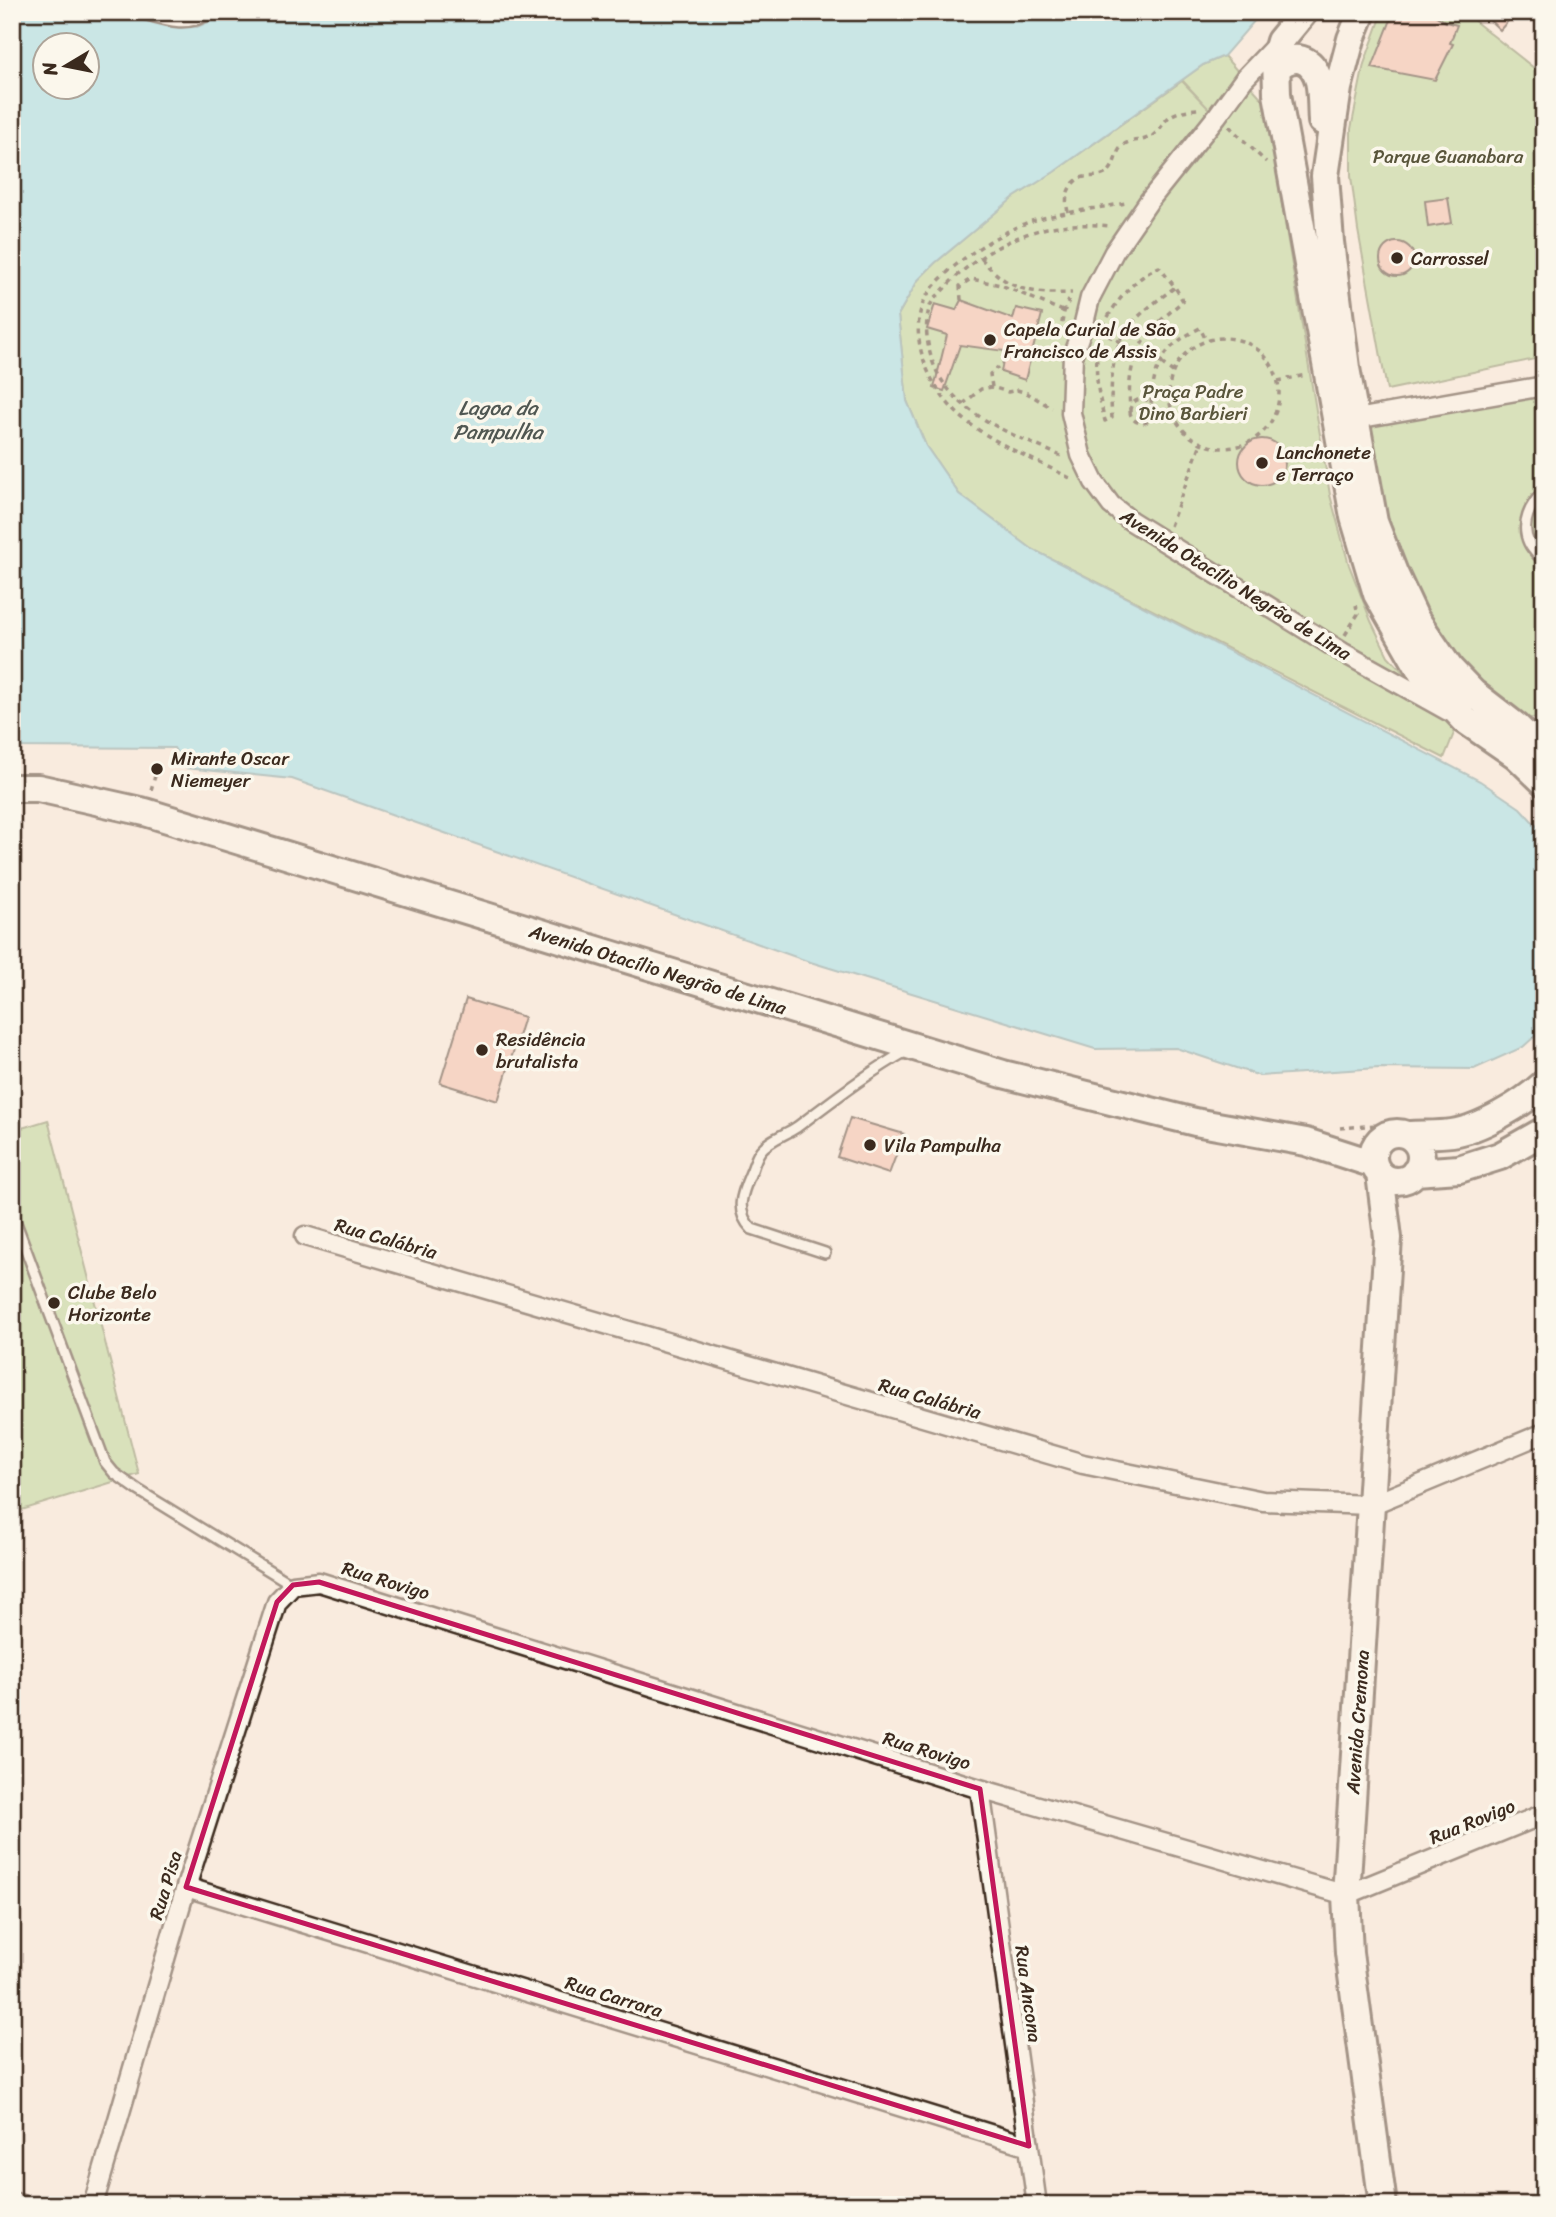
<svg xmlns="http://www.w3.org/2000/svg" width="1556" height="2217" font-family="Sriracha,sans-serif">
  <rect width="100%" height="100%" fill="#f9ebde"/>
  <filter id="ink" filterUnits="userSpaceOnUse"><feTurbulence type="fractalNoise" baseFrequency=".0143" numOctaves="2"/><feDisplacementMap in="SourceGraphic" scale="14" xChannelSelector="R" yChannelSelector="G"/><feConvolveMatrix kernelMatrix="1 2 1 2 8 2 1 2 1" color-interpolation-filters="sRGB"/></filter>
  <g filter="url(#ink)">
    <!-- green -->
    <path fill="#b2d691" stroke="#768058" stroke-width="2" fill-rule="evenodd" d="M98 12H228L227 15 197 27Z
      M1383 12H1463L1544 76V335L1535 359 1387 390 1358 230 1351 176V129L1364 64Z
      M1224 56 1265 102 1330 495 1349 565 1371 621 1388 656 1456 728 1444 758 1032 549 959 494 926 446 907 401 898 315 918 280 935 263 1013 198 1054 172 1182 81 1209 109 1182 80 1203 65ZM1211 118 1116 254 1091 299 1086 324 1076 355 1073 413 1083 455 1097 481 1133 522 1128 532 1131 523 1093 483 1080 455 1070 413 1071 353 1088 297 1112 250Z
      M1544 392V719L1517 717 1423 629 1353 426Z
      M48 1120 139 1474 12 1513V1131Z"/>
    <!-- water -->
    <path fill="#90dfee" stroke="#6e979b" stroke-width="2" fill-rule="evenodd" d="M12 12H98L197 27 232 12H1262L1224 56 1203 65 1054 172 1013 198 935 263 918 280 898 315 907 401 926 446 959 494 1032 549 1480 781 1520 808 1544 834V1028L1523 1047 1474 1069 1379 1068 1260 1076 1176 1048 1095 1049 807 961 292 779 186 768 174 748 12 747ZM46 46H88V88H46Z"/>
    <!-- building -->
    <path fill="#f1baa7" stroke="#3b2a1e" stroke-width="2" d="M1394 12H1430L1446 22 1457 25 1450 43 1453 44 1435 80 1372 68Z
      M1481 12H1516L1500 30Z
      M1448 198 1452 223 1428 227 1425 201Z
      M1380 259a17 17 0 1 1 34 0a17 17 0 1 1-34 0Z
      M961 300 1013 319 1016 308 1042 314 1025 380 1001 372 1005 351 960 345 944 391 934 388 947 335 927 329 935 304 956 310Z
      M1239 462a23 23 0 1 1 46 0a23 23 0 1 1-46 0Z
      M466 999 524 1017 498 1101 440 1083Z
      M850 1118 904 1134 889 1174 837 1157Z"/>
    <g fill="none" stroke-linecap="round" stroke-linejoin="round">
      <defs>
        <path id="lane" d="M137 12C162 19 188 30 211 12
          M1544 491C1530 505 1520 524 1529 543 1532 550 1539 556 1544 562
          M12 1212 105 1462 114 1473 138 1490 293 1585
          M825 1253 752 1229C733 1210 743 1191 752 1170 754 1164 757 1155 761 1150 770 1139 785 1135 797 1127 833 1100 869 1072 908 1050"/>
        <path id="street" d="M1280 41 1244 79 1217 116 1149 201 1114 252 1090 298 1084 323 1073 354 1071 413 1081 455 1094 482 1111 505 1131 521 1342 652 1448 711
          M1356 419 1544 386
          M305 1236 1083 1464 1263 1501 1371 1505 1544 1433
          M980 1789 1037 2205
          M186 1887 1029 2146
          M12 2202 21 2205
          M93 2205 186 1887 277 1602 293 1585 319 1582 980 1789 1346 1895 1544 1814"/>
        <path id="secondary" d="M1304 12 1280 41 1276 55 1277 94 1354 517 1377 594 1425 678 1465 720 1516 755 1544 782
          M1362 12 1351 39 1338 88 1325 176 1330 242 1346 368 1374 522 1394 573 1415 618 1450 669 1473 693 1517 727 1544 753
          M1276 69C1293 52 1312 57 1319 81 1322 94 1321 108 1322 121
          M12 788H38L145 812 1003 1074 1195 1122 1306 1142 1374 1164
          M1373 1157a24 24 0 1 1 48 0a24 24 0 1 1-48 0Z
          M1407 1135C1422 1134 1437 1135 1452 1133 1480 1129 1523 1104 1544 1084
          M1415 1172 1459 1169 1500 1156 1544 1131
          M1380 1174 1388 1238 1346 1895 1349 1953 1383 2205"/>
      </defs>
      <!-- lane casing -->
      <use href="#lane" stroke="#3b2a1e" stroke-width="14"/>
      <!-- street casing -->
      <use href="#street" stroke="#3b2a1e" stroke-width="23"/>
      <!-- secondary casing -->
      <use href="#secondary" stroke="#3b2a1e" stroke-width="32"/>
      <!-- path -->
      <path stroke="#3b2a1e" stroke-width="3.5" stroke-dasharray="5 5" stroke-linecap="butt" d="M1229 126 1266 162
        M1068 212C1066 203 1065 195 1071 186 1082 171 1092 180 1105 174 1116 168 1114 154 1122 146 1130 139 1140 142 1148 138 1158 134 1161 126 1167 119 1175 111 1187 110 1198 109
        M981 258C1008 291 1031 294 1072 293
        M961 300 960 286 971 279 1001 285 1065 312
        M1103 326C1116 301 1133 279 1159 267L1175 287 1183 301C1142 335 1126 355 1130 410
        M1099 331 1160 362 1173 372
        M1060 333 1064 312 1069 300
        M1169 393a55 55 0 1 1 110 0a55 55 0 1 1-110 0Z
        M1099 339C1094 373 1097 389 1105 421L1112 418C1110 395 1111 362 1120 341 1131 318 1156 302 1175 287
        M1278 381 1306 375
        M992 387 990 374 998 367
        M1130 411a12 12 0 1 1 24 0a12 12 0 1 1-24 0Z
        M1151 403C1154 364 1164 346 1200 328L1206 340
        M963 404 981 389 992 387 1008 392 1017 390 1027 393 1052 408
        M1061 456C1019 437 967 420 941 379 928 359 921 323 932 302 934 298 940 294 943 290 969 261 1008 237 1047 228 1069 224 1089 224 1111 226
        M1070 478C1034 459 984 440 955 411 928 384 907 335 925 299 941 269 1000 231 1032 221 1062 212 1095 209 1126 203
        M1170 526 1201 443
        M1345 635 1358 614 1356 605
        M151 790 157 769
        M1340 1128 1377 1125 1391 1120"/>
      <!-- lane -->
      <use href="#lane" stroke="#fbf7ec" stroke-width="9"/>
      <!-- street -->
      <use href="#street" stroke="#fbf7ec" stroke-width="18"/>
      <!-- secondary -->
      <use href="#secondary" stroke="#fbf7ec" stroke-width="26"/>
    </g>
  </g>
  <!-- marked area -->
  <path d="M0 0H1556V2217H0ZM319 1582 980 1789 1029 2146 186 1887 277 1602 293 1585Z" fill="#f9ebde" fill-opacity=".55" fill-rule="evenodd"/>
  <path fill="none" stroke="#c2185b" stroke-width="5" stroke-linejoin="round" d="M319 1582 980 1789 1029 2146 186 1887 277 1602 293 1585Z"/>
  <!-- markers -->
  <g fill="#3b2a1e" stroke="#fbf7ec" stroke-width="2.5">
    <circle cx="1397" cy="258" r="7"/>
    <circle cx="990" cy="340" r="7"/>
    <circle cx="1262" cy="463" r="7"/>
    <circle cx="157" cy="769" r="7"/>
    <circle cx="482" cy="1050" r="7"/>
    <circle cx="870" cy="1145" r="7"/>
    <circle cx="54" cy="1303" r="7"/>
  </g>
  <g text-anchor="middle" stroke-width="7" stroke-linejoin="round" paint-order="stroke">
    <!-- park labels -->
    <g font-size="19" fill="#59553b" stroke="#fbf7ec">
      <text x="1448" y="163">Parque Guanabara</text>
      <text x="1193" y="398">Praça Padre<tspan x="1193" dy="22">Dino Barbieri</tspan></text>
    </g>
    <!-- poi labels -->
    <g font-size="19" fill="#3b2a1e" stroke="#fbf7ec" text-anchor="start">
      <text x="1411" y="265">Carrossel</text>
      <text x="1004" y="336">Capela Curial de São<tspan x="1004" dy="22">Francisco de Assis</tspan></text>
      <text x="1276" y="459">Lanchonete<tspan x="1276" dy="22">e Terraço</tspan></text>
      <text x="171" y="765">Mirante Oscar<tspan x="171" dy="22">Niemeyer</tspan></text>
      <text x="496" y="1046">Residência<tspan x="496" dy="22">brutalista</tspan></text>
      <text x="884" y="1152">Vila Pampulha</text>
      <text x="68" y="1299">Clube Belo<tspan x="68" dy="22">Horizonte</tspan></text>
    </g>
    <!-- street labels -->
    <g font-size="19" fill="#3b2a1e" stroke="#fbf7ec">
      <text transform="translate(1236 584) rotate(32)" y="7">Avenida Otacílio Negrão de Lima</text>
      <text transform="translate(658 969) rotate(17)" y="7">Avenida Otacílio Negrão de Lima</text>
      <text transform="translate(386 1238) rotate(16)" y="7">Rua Calábria</text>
      <text transform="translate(930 1398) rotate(16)" y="7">Rua Calábria</text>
      <text transform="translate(386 1580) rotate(17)" y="7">Rua Rovigo</text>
      <text transform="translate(1357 1722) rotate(-86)" y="7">Avenida Cremona</text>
      <text transform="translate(927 1750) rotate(17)" y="7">Rua Rovigo</text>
      <text transform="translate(1472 1821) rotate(-22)" y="7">Rua Rovigo</text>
      <text transform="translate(165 1885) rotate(-73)" y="7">Rua Pisa</text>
      <text transform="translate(1029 1994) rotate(82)" y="7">Rua Ancona</text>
      <text transform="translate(614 1996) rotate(17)" y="7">Rua Carrara</text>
    </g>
    <!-- water labels -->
    <g font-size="21" font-style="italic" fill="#505752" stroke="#fbf7ec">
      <text x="498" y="415">Lagoa da<tspan x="498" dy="24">Pampulha</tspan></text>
    </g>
  </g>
  <!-- margin -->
  <rect width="1556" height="2217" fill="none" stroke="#fbf7ec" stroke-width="42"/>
  <rect x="21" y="21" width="1514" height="2175" fill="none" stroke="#3b2a1e" stroke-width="2.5" filter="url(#ink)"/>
  <!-- north arrow -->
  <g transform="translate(66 66) rotate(260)"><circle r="33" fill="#fbf7ec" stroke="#aea59a" stroke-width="2"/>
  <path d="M0-5L12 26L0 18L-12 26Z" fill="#3b2a1e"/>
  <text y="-10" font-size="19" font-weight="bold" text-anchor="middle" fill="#3b2a1e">N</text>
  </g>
</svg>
